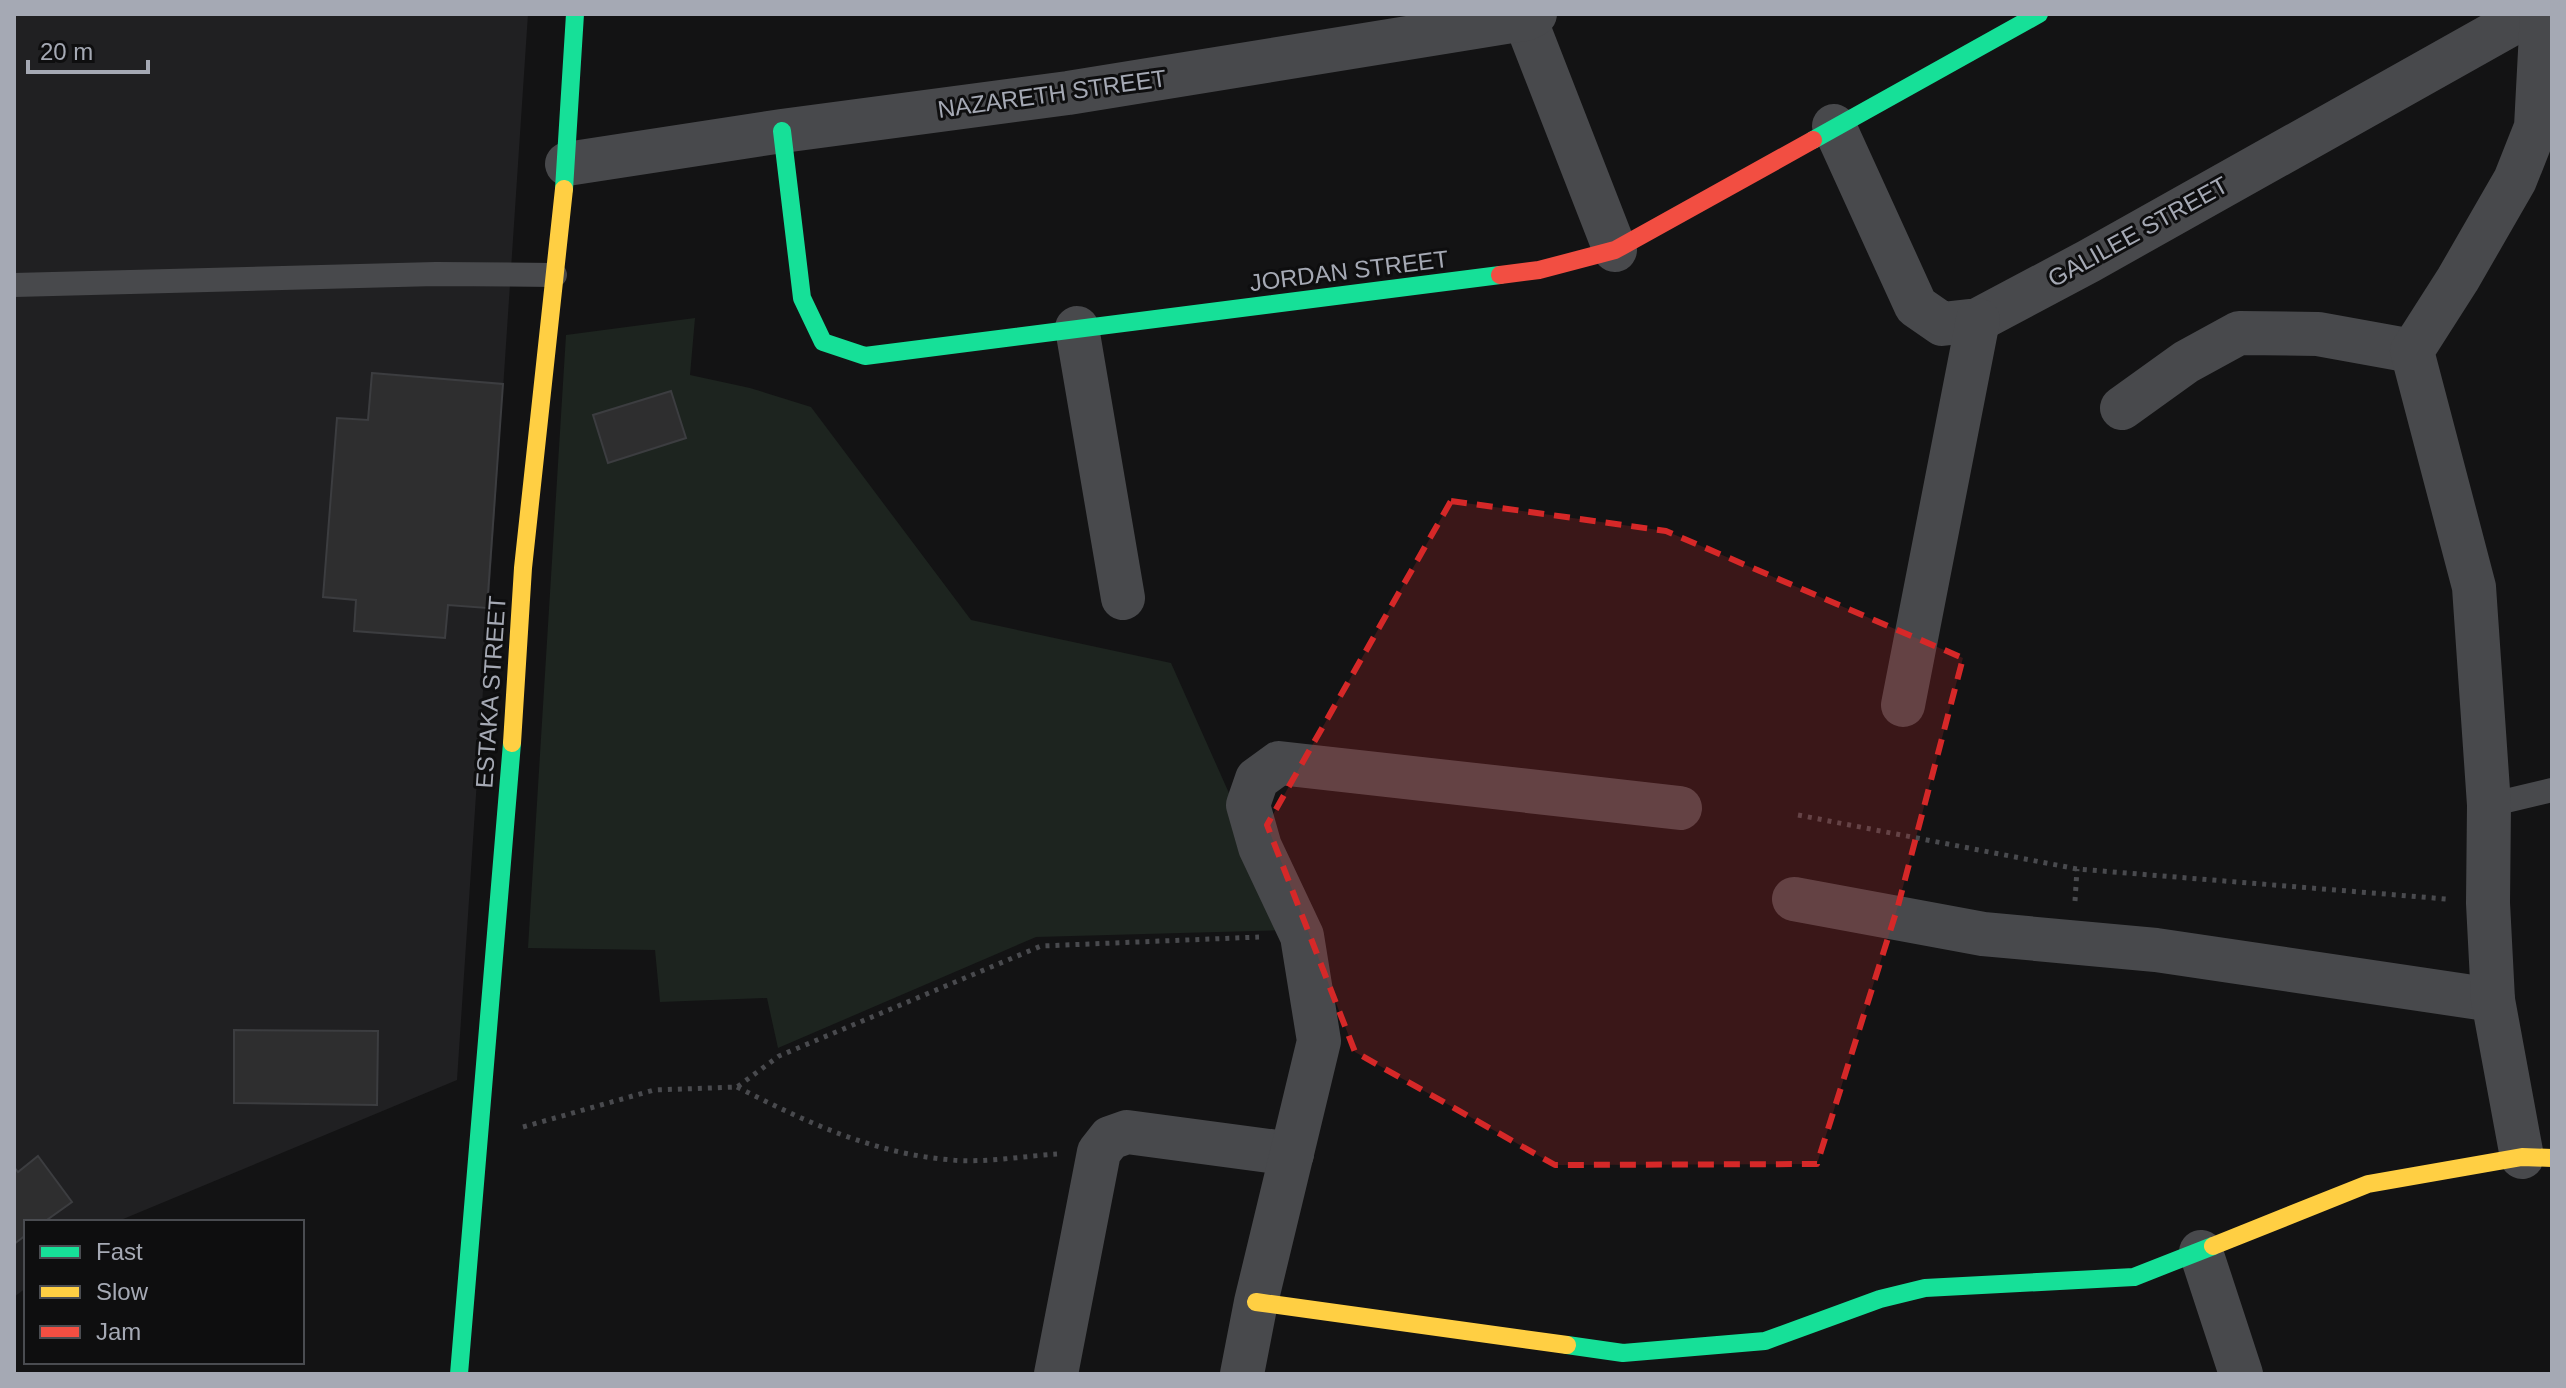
<svg xmlns="http://www.w3.org/2000/svg" width="2566" height="1388" viewBox="0 0 2566 1388" font-family="Arial,sans-serif">
	<style>
		.built { fill: #202022 }
		.green { fill: #1d241f }
		.building { fill: #2e2e2f; stroke: #3c3d40; stroke-width: 2 }
		.lines { fill: none; stroke-linecap: round; stroke-linejoin: round }
		.path { stroke: #494a4e; stroke-width: 5; stroke-dasharray: 4 6; stroke-linecap: butt }
		.lane { stroke: #48494c; stroke-width: 24 }
		.street { stroke: #48494c; stroke-width: 44 }
		.fast { stroke: #16e098; stroke-width: 18 }
		.slow { stroke: #ffcf43; stroke-width: 18 }
		.jam { stroke: #f24e42; stroke-width: 18 }
		.marked { fill: #d62828; fill-opacity: 0.2; stroke: #d62828; stroke-width: 6; stroke-dasharray: 16 10; stroke-linejoin: round }
		.labels { text-anchor: middle; stroke-width: 6; stroke-linejoin: round; paint-order: stroke }
		.street-label { font-size: 24px; fill: #a5a9b4; stroke: #0e0e0f }
	</style>
	<rect width="100%" height="100%" fill="#131314"/>
	<polygon class="built" points="14,14 528,14 457,1080 116,1222 26,1222 26,1288 14,1297"/>
	<polygon class="green" points="695,318 690,375 750,388 811,407 971,620 1171,663 1290,930 1036,937 778,1048 767,998 660,1002 655,950 528,948 566,335"/>
	<g class="building">
		<polygon points="372,373 503,384 487,608 448,605 445,638 354,631 356,600 323,597 337,418 368,420"/>
		<polygon points="671,391 686,438 608,463 593,415"/>
		<polygon points="234,1030 378,1031 377,1105 234,1103"/>
		<polygon points="38,1156 72,1202 44,1222 26,1222 26,1235 14,1244 14,1167 18,1172"/>
	</g>
	<g class="lines">
		<g class="path">
			<polyline points="1798,815 2077,869 2446,899"/>
			<polyline points="2075,901 2077,869"/>
			<path d="M737,1087C806,1122 874,1154 952,1160C984,1163 1025,1156 1057,1154"/>
			<polyline points="523,1127 654,1090 737,1087 779,1056 1041,946 1259,937"/>
		</g>
		<g class="lane">
			<polyline points="14,285 436,274 555,275"/>
			<polyline points="2489,805 2552,790"/>
		</g>
		<g class="street">
			<polyline points="1525,19 1615,250"/>
			<polyline points="1834,126 1916,306 1942,324 1978,320 2089,261 2529,14"/>
			<polyline points="567,164 782,131 1068,93 1525,19 1535,14"/>
			<polyline points="1077,328 1123,598"/>
			<polyline points="2122,408 2186,362 2239,333 2318,334 2412,351"/>
			<polyline points="1903,705 1978,320"/>
			<polyline points="1794,899 1983,934 2156,950 2493,1000"/>
			<polyline points="2522,1157 2493,1000 2488,903 2489,805 2474,587 2412,351 2458,279 2515,180 2536,127 2542,14"/>
			<polyline points="2201,1252 2241,1374"/>
			<polyline points="1056,1374 1099,1152 1110,1138 1127,1132 1292,1154"/>
			<polyline points="1242,1374 1256,1302 1319,1041 1302,936 1260,847 1248,805 1257,779 1279,763 1680,808"/>
		</g>
		<g class="fast">
			<polyline points="782,131 802,298 823,342 865,356 1500,275"/>
			<polyline points="1813,140 2039,14"/>
			<polyline points="564,189 575,14"/>
			<polyline points="1567,1345 1623,1353 1765,1341 1880,1299 1925,1288 2134,1277 2213,1246"/>
			<polyline points="459,1374 512,743"/>
		</g>
		<g class="slow">
			<polyline points="512,743 523,568 564,189"/>
			<polyline points="2213,1246 2368,1184 2522,1157 2552,1158"/>
			<polyline points="1256,1302 1567,1345"/>
		</g>
		<polyline class="jam" points="1500,275 1539,270 1615,250 1813,140"/>
	</g>
	<path class="marked" d="M1451,501L1666,531L1963,658L1898,906L1817,1164L1555,1165L1355,1052L1267,825Z"/>
	<g class="labels">
		<g class="street-label">
			<text transform="translate(1052 94) rotate(-8)" y="8">NAZARETH STREET</text>
			<text transform="translate(2138 232) rotate(-29)" y="8">GALILEE STREET</text>
			<text transform="translate(1349 271) rotate(-7)" y="8">JORDAN STREET</text>
			<text transform="translate(491 692) rotate(-86)" y="8">ESTAKA STREET</text>
		</g>
	</g>
	<rect width="2566" height="1388" fill="none" stroke="#a5a9b4" stroke-width="32"/>
	<rect x="24" y="1220" width="280" height="144" fill="#0e0e0f" stroke="#4a4c51" stroke-width="2"/>
	<rect x="40" y="1246" width="40" height="12" fill="#16e098" stroke="#4a4c51" stroke-width="2"/>
	<text x="96" y="1260" font-size="24" fill="#a5a9b4">Fast</text>
	<rect x="40" y="1286" width="40" height="12" fill="#ffcf43" stroke="#4a4c51" stroke-width="2"/>
	<text x="96" y="1300" font-size="24" fill="#a5a9b4">Slow</text>
	<rect x="40" y="1326" width="40" height="12" fill="#f24e42" stroke="#4a4c51" stroke-width="2"/>
	<text x="96" y="1340" font-size="24" fill="#a5a9b4">Jam</text>
	<path d="M28 60v12h120v-12" fill="none" stroke="#a5a9b4" stroke-width="4"/>
	<text x="40" y="60" font-size="24" fill="#a5a9b4" stroke="#0e0e0f" stroke-width="6" paint-order="stroke">20 m</text>
</svg>
